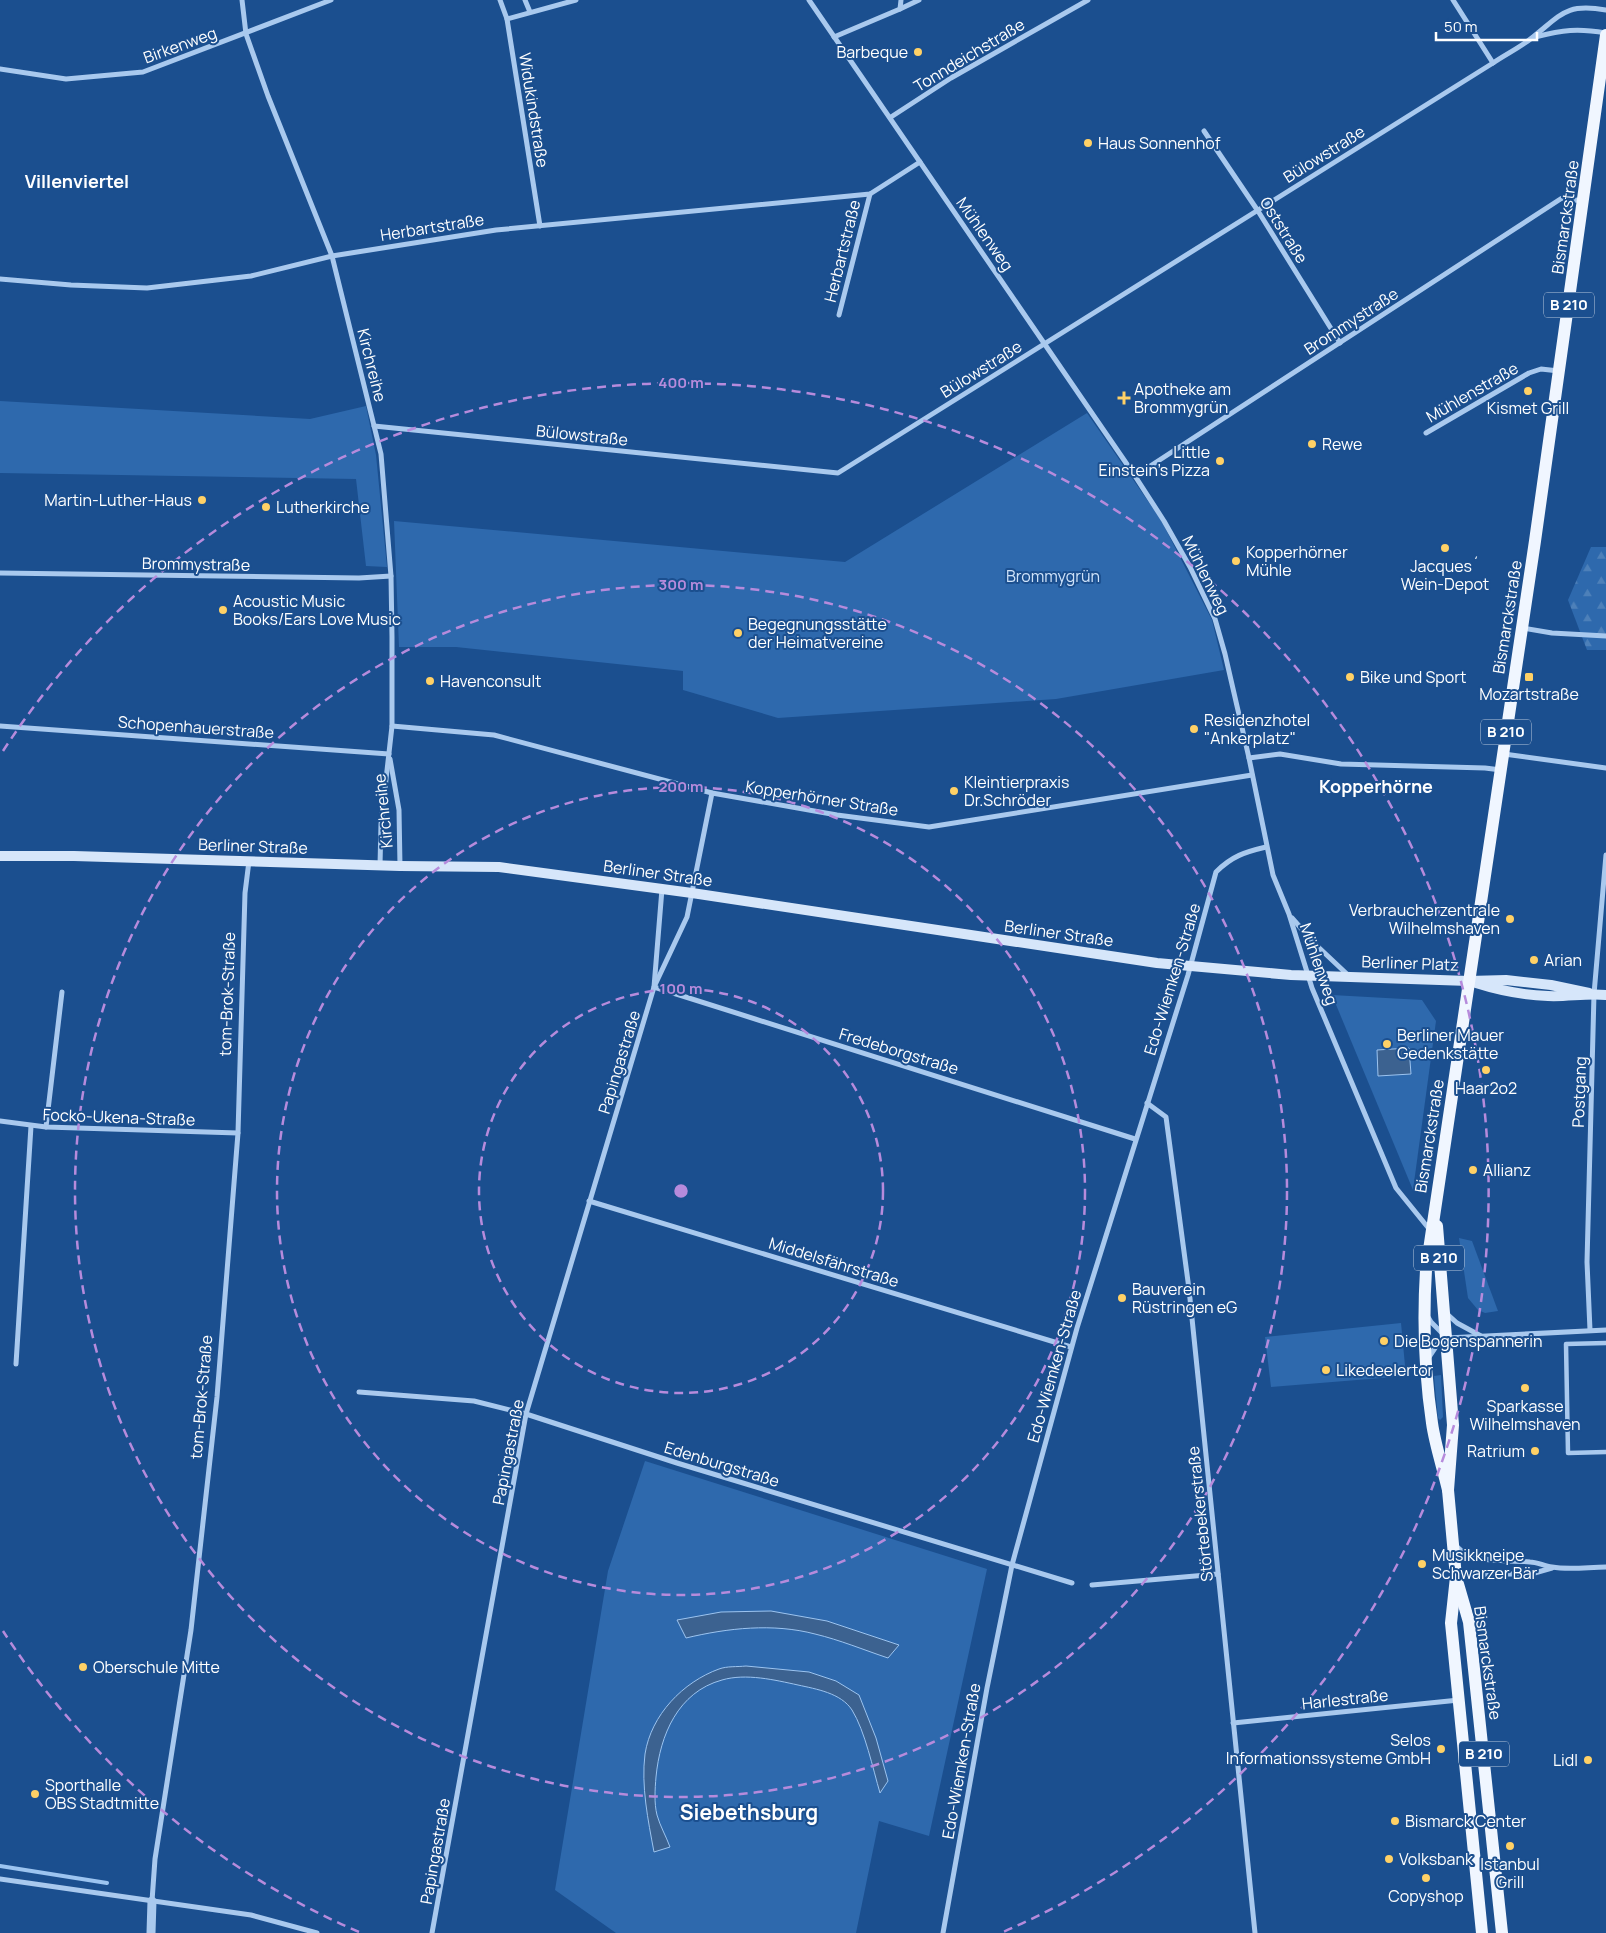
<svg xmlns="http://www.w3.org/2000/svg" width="1606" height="1933" viewBox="0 0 1606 1933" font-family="Manrope,sans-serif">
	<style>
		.green { fill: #2e69ad }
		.forest { fill: url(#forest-firs) }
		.water { fill: #3c6290; stroke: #9cc4f0 }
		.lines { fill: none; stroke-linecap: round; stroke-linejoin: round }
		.stream { stroke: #9cc4f0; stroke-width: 4 }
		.pedestrian { stroke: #a9c9ee; stroke-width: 4.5 }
		.minor { stroke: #a9c9ee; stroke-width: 5 }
		.tertiary { stroke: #a9c9ee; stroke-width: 9 }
		.secondary { stroke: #d6e6fa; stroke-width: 10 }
		.primary { stroke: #f0f6ff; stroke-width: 12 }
		.ring { fill: none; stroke: #b68bdc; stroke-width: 2.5; stroke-dasharray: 9 6 }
		.poi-dot { fill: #ffd166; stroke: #1b4f8f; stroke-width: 2 }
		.labels { text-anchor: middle; stroke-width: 4; stroke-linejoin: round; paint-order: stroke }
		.shield { fill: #1b4f8f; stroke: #bbcadd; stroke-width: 1 }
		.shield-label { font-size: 15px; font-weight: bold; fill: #fff }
		.street-label { font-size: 16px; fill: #fff; stroke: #1b4f8f }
		.poi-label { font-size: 16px; fill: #fff; stroke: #1b4f8f; text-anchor: start }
		.park-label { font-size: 16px; fill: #cfe3fa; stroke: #1b4f8f }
		.neighbourhood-label { font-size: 18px; font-weight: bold; fill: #fff; stroke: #1b4f8f }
		.district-label { font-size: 21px; font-weight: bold; fill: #fff; stroke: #1b4f8f }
		.centre { fill: #b68bdc; stroke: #1b4f8f; stroke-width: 2.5 }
		.ring-label { font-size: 15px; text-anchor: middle; font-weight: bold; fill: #b68bdc; stroke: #1b4f8f; stroke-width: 4; stroke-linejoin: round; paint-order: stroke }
	</style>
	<defs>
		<pattern id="forest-firs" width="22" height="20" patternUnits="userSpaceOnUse" patternTransform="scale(1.25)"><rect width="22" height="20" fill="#2e69ad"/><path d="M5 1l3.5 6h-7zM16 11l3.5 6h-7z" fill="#4d80b9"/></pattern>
	</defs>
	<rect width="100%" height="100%" fill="#1b4f8f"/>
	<g class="green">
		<polygon points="0,401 310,419 366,406 376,455 387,567 366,566 356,479 0,473"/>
		<polygon points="1087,413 1161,520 1212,620 1224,670 1056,699 778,718 683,690 683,671 456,647 399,647 394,521 845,562"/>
		<polygon points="1332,995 1422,1000 1436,1021 1413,1190"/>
		<polygon points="1459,1238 1472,1241 1498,1311 1485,1313 1478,1310 1468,1298"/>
		<polygon points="1401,1323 1406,1376 1271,1387 1265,1337"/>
		<polygon points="1441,1375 1443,1417 1440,1420 1438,1418 1434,1376"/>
		<polygon points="645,1461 987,1569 929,1836 879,1821 856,1933 616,1933 555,1890 608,1571"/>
	</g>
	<polygon class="forest" points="1591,547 1606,547 1606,650 1587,650 1568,600"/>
	<g class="water">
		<polygon points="1409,1048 1411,1074 1378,1076 1377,1050"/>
		<path d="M771,1611L827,1621L899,1645L888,1658C864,1650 840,1640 815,1634C773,1623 728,1628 686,1638L677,1620L721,1612Z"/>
		<path d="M746,1666L809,1672L836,1681L859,1695L876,1738L888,1781L880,1793C873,1769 865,1731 852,1710C841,1693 816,1689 798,1685C775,1680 746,1673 722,1680C678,1692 660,1735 656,1777C655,1789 654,1803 657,1815C660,1826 666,1836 670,1847L654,1852C648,1820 641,1786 645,1754C651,1715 683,1682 719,1669C727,1666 737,1667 746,1666Z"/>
	</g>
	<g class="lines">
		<polyline class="stream" points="0,1866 107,1883"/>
		<polyline class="pedestrian" points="1606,1343 1566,1344 1568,1453 1606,1452"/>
		<g class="minor">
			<polyline points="242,0 246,34 268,96 332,256 381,454 391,576 392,637 392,726 381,824 380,865"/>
			<polyline points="500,0 507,19 540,226"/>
			<polyline points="525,0 530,12"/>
			<polyline points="809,0 1135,476 1164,521 1190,567 1215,619 1225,654 1249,758 1273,875 1289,914 1312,988 1396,1188 1430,1230"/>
			<polyline points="1453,0 1493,63"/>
			<polyline points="900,9 919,0"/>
			<polyline points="507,19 576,0"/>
			<polyline points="834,37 900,9 901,0"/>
			<path d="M1535,37C1563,30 1577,28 1606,33"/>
			<polyline points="0,69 66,79 143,72 331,0"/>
			<polyline points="891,117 951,78 1088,0"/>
			<polyline points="1204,131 1258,211 1340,343"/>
			<polyline points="0,279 71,285 147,288 251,276 332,256 496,230 870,194 920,162"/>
			<polyline points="839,315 870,194"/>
			<path d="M374,426L838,473L1493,63C1506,54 1521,47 1533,37C1562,14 1566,3 1606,10"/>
			<polyline points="1426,433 1529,373 1541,369 1559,371"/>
			<polyline points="1135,476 1562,198 1582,201"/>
			<polyline points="0,573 359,578 391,576"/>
			<polyline points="1522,628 1552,633 1606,636"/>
			<polyline points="0,726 389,754"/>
			<polyline points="392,726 494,735 712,793 837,815 929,827 1252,775"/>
			<polyline points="1504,754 1606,768"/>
			<polyline points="1249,758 1280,754 1341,764 1485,768 1501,770"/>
			<polyline points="390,759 399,810 400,866"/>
			<polyline points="662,889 654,987 1135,1139"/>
			<polyline points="1292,918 1315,944 1349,976"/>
			<polyline points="1147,1103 1166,1117 1189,1289 1255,1933"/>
			<polyline points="0,1121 46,1127 238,1133"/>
			<polyline points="46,1127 62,992"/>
			<polyline points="589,1201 1071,1347"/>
			<polyline points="1446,1313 1457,1323 1481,1336"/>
			<polyline points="1428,1317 1431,1322 1444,1335"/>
			<polyline points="1590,1330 1587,1262 1594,994 1606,855"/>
			<polyline points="1429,1357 1439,1342 1447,1338 1606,1330"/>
			<polyline points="16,1364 31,1126"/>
			<polyline points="359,1392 474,1401 526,1414 677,1463 1072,1583"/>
			<path d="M1456,1546C1474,1565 1506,1559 1530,1562C1537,1562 1544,1566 1552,1567C1569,1570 1589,1567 1606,1567"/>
			<polyline points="1456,1577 1487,1574 1531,1574 1552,1568"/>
			<polyline points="1092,1585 1218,1574"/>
			<polyline points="1233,1723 1459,1700"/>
			<polyline points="0,1879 251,1915 317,1933"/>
			<polyline points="152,1901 155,1859 191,1630 217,1397 238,1133 245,893 249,861"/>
			<polyline points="432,1933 526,1414 654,987 687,917 712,793"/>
			<path d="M943,1933L987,1688L1012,1565L1077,1328L1188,975L1216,872C1232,856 1245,852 1266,847"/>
		</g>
		<polyline class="tertiary" points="151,1933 152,1901"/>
		<g class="secondary">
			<polyline points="0,856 74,856 400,866 499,867 692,893 1157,963 1291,975 1469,981 1506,980 1551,985 1589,993"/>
			<path d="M1476,983C1501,991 1522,995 1548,996C1567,997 1587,993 1606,995"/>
		</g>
		<g class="primary">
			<polyline points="1437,1226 1453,1425 1448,1490 1456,1577 1451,1623 1482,1933"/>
			<path d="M1448,1490C1443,1468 1435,1445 1432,1423C1425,1375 1423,1318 1426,1270L1535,541L1606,35"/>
			<polyline points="1458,1584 1469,1622 1502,1933"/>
		</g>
	</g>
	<g class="ring">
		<circle cx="681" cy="1191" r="202"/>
		<circle cx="681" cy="1191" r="404"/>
		<circle cx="681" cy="1191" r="606"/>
		<path d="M359 1932A808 808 0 0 1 3 1631M3 751A808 808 0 1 1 1003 1932"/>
	</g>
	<g class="poi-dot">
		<circle cx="918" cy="52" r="5"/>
		<circle cx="1088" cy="143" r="5"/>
		<circle cx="1528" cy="391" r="5"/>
		<path d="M1121.5 390.5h5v5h5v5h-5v5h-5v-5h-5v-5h5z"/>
		<circle cx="1312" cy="444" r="5"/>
		<circle cx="1220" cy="461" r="5"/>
		<circle cx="202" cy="500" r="5"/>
		<circle cx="266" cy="507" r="5"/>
		<circle cx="1445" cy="548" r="5"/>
		<circle cx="1236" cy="561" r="5"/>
		<circle cx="223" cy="610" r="5"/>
		<circle cx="738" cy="633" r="5"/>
		<circle cx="1350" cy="677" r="5"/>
		<rect x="1524" y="672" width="10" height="10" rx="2.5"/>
		<circle cx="430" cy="681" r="5"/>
		<circle cx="1194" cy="729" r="5"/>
		<circle cx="954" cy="791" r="5"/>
		<circle cx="1510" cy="919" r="5"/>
		<circle cx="1534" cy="960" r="5"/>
		<circle cx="1387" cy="1044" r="5"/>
		<circle cx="1486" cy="1070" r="5"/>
		<circle cx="1473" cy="1170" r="5"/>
		<circle cx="1122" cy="1298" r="5"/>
		<circle cx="1384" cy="1341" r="5"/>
		<circle cx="1326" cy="1370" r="5"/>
		<circle cx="1525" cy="1388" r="5"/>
		<circle cx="1535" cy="1451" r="5"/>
		<circle cx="1422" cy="1564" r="5"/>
		<circle cx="83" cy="1667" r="5"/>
		<circle cx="1441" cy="1749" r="5"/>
		<circle cx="1588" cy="1760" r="5"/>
		<circle cx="35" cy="1794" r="5"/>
		<circle cx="1395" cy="1821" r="5"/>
		<circle cx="1510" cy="1846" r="5"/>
		<circle cx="1389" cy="1859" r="5"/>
		<circle cx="1426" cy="1878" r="5"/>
	</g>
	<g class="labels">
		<g class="shield">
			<rect x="1544" y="292.5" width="50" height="25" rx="4"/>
			<rect x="1481" y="719.5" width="50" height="25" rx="4"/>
			<rect x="1414" y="1245.5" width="50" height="25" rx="4"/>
			<rect x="1459" y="1741.5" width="50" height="25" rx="4"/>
		</g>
		<g class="shield-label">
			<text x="1569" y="310">B 210</text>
			<text x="1506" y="737">B 210</text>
			<text x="1439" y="1263">B 210</text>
			<text x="1484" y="1759">B 210</text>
		</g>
		<g class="street-label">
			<text transform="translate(180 45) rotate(-20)" y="6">Birkenweg</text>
			<text transform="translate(969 55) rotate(-31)" y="6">Tonndeichstraße</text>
			<text transform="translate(534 110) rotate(81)" y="6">Widukindstraße</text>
			<text transform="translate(1324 154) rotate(-32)" y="6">Bülowstraße</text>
			<text transform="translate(1565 217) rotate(-82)" y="6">Bismarckstraße</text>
			<text transform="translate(432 227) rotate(-9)" y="6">Herbartstraße</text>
			<text transform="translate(1284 230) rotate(58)" y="6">Oststraße</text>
			<text transform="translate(985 234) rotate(55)" y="6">Mühlenweg</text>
			<text transform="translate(842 251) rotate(-76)" y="6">Herbartstraße</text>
			<text transform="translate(1351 321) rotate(-33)" y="6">Brommystraße</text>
			<text transform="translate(372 365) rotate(76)" y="6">Kirchreihe</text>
			<text transform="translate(981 369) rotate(-32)" y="6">Bülowstraße</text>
			<text transform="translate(1472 392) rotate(-30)" y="6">Mühlenstraße</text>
			<text transform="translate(582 435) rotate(6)" y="6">Bülowstraße</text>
			<text transform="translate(196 564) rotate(1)" y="6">Brommystraße</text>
			<text transform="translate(1206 575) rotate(64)" y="6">Mühlenweg</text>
			<text transform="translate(1507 617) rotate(-81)" y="6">Bismarckstraße</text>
			<text transform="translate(196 727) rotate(4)" y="6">Schopenhauerstraße</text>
			<text transform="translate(822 798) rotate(9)" y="6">Kopperhörner Straße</text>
			<text transform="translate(383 811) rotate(-96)" y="6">Kirchreihe</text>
			<text transform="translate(253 846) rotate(2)" y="6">Berliner Straße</text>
			<text transform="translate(658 873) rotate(8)" y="6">Berliner Straße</text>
			<text transform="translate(1059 933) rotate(8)" y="6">Berliner Straße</text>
			<text transform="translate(1410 963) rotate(2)" y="6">Berliner Platz</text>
			<text transform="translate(1319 964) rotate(71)" y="6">Mühlenweg</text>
			<text transform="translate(1172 979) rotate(-73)" y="6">Edo-Wiemken-Straße</text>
			<text transform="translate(227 994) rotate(-88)" y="6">tom-Brok-Straße</text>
			<text transform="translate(899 1051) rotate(17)" y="6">Fredeborgstraße</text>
			<text transform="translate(619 1062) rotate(-73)" y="6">Papingastraße</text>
			<text transform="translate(1579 1092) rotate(-88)" y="6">Postgang</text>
			<text transform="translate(119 1117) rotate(2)" y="6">Focko-Ukena-Straße</text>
			<text transform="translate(1429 1136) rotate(-81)" y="6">Bismarckstraße</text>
			<text transform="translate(834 1262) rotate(17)" y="6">Middelsfährstraße</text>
			<text transform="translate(1054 1366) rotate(-74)" y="6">Edo-Wiemken-Straße</text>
			<text transform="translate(201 1397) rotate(-85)" y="6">tom-Brok-Straße</text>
			<text transform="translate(508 1452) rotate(-79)" y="6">Papingastraße</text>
			<text transform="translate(722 1464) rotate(17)" y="6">Edenburgstraße</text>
			<text transform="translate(1200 1514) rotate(-96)" y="6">Störtebekerstraße</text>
			<text transform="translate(1488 1663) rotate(82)" y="6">Bismarckstraße</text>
			<text transform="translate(1345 1699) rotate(-6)" y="6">Harlestraße</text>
			<text transform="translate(961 1761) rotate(-80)" y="6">Edo-Wiemken-Straße</text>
			<text transform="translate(435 1851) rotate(-80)" y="6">Papingastraße</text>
		</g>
		<g class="poi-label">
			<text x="908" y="58" text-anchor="end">Barbeque</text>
			<text x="1098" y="149">Haus Sonnenhof</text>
			<text x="1134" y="395">Apotheke am<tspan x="1134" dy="18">Brommygrün</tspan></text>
			<text x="1528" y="414" text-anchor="middle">Kismet Grill</text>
			<text x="1322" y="450">Rewe</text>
			<text x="1210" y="458" text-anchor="end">Little<tspan x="1210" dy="18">Einstein's Pizza</tspan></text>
			<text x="192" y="506" text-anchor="end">Martin-Luther-Haus</text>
			<text x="276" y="513">Lutherkirche</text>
			<text x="1246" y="558">Kopperhörner<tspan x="1246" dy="18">Mühle</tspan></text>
			<text x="1445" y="572" text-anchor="middle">Jacques´<tspan x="1445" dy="18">Wein-Depot</tspan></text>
			<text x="233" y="607">Acoustic Music<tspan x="233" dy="18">Books/Ears Love Music</tspan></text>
			<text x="748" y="630">Begegnungsstätte<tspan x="748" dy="18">der Heimatvereine</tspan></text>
			<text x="1360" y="683">Bike und Sport</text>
			<text x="440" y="687">Havenconsult</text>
			<text x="1529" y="700" text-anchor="middle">Mozartstraße</text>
			<text x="1204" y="726">Residenzhotel<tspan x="1204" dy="18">"Ankerplatz"</tspan></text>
			<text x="964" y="788">Kleintierpraxis<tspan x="964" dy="18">Dr.Schröder</tspan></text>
			<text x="1500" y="916" text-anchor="end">Verbraucherzentrale<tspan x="1500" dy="18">Wilhelmshaven</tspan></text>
			<text x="1544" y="966">Arian</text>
			<text x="1397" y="1041">Berliner Mauer<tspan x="1397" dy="18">Gedenkstätte</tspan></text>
			<text x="1486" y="1094" text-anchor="middle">Haar2o2</text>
			<text x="1483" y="1176">Allianz</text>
			<text x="1132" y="1295">Bauverein<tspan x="1132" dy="18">Rüstringen eG</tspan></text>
			<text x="1394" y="1347">Die Bogenspannerin</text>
			<text x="1336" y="1376">Likedeelertor</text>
			<text x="1525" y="1412" text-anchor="middle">Sparkasse<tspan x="1525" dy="18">Wilhelmshaven</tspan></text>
			<text x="1525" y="1457" text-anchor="end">Ratrium</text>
			<text x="1432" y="1561">Musikkneipe<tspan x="1432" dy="18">Schwarzer Bär</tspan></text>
			<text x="93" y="1673">Oberschule Mitte</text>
			<text x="1431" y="1746" text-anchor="end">Selos<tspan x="1431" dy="18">Informationssysteme GmbH</tspan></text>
			<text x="1578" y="1766" text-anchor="end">Lidl</text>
			<text x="45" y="1791">Sporthalle<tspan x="45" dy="18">OBS Stadtmitte</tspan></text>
			<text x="1405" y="1827">Bismarck Center</text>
			<text x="1399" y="1865">Volksbank</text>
			<text x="1510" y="1870" text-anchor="middle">Istanbul<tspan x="1510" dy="18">Grill</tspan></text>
			<text x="1426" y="1902" text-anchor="middle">Copyshop</text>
		</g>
		<g class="park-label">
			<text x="1053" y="582">Brommygrün</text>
		</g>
		<g class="neighbourhood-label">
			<text x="77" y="188">Villenviertel</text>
			<text x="1376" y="793">Kopperhörne</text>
		</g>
		<g class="district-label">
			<text x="749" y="1820">Siebethsburg</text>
		</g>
	</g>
	<circle cx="681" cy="1191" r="8" class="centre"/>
	<g class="ring-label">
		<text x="681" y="388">400 m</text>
		<text x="681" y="590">300 m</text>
		<text x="681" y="792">200 m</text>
		<text x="681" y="994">100 m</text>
	</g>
	<path d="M1436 32v8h101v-8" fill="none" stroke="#ffffff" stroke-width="2.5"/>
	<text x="1444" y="32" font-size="15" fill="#ffffff" stroke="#1b4f8f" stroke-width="4" paint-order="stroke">50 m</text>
</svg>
